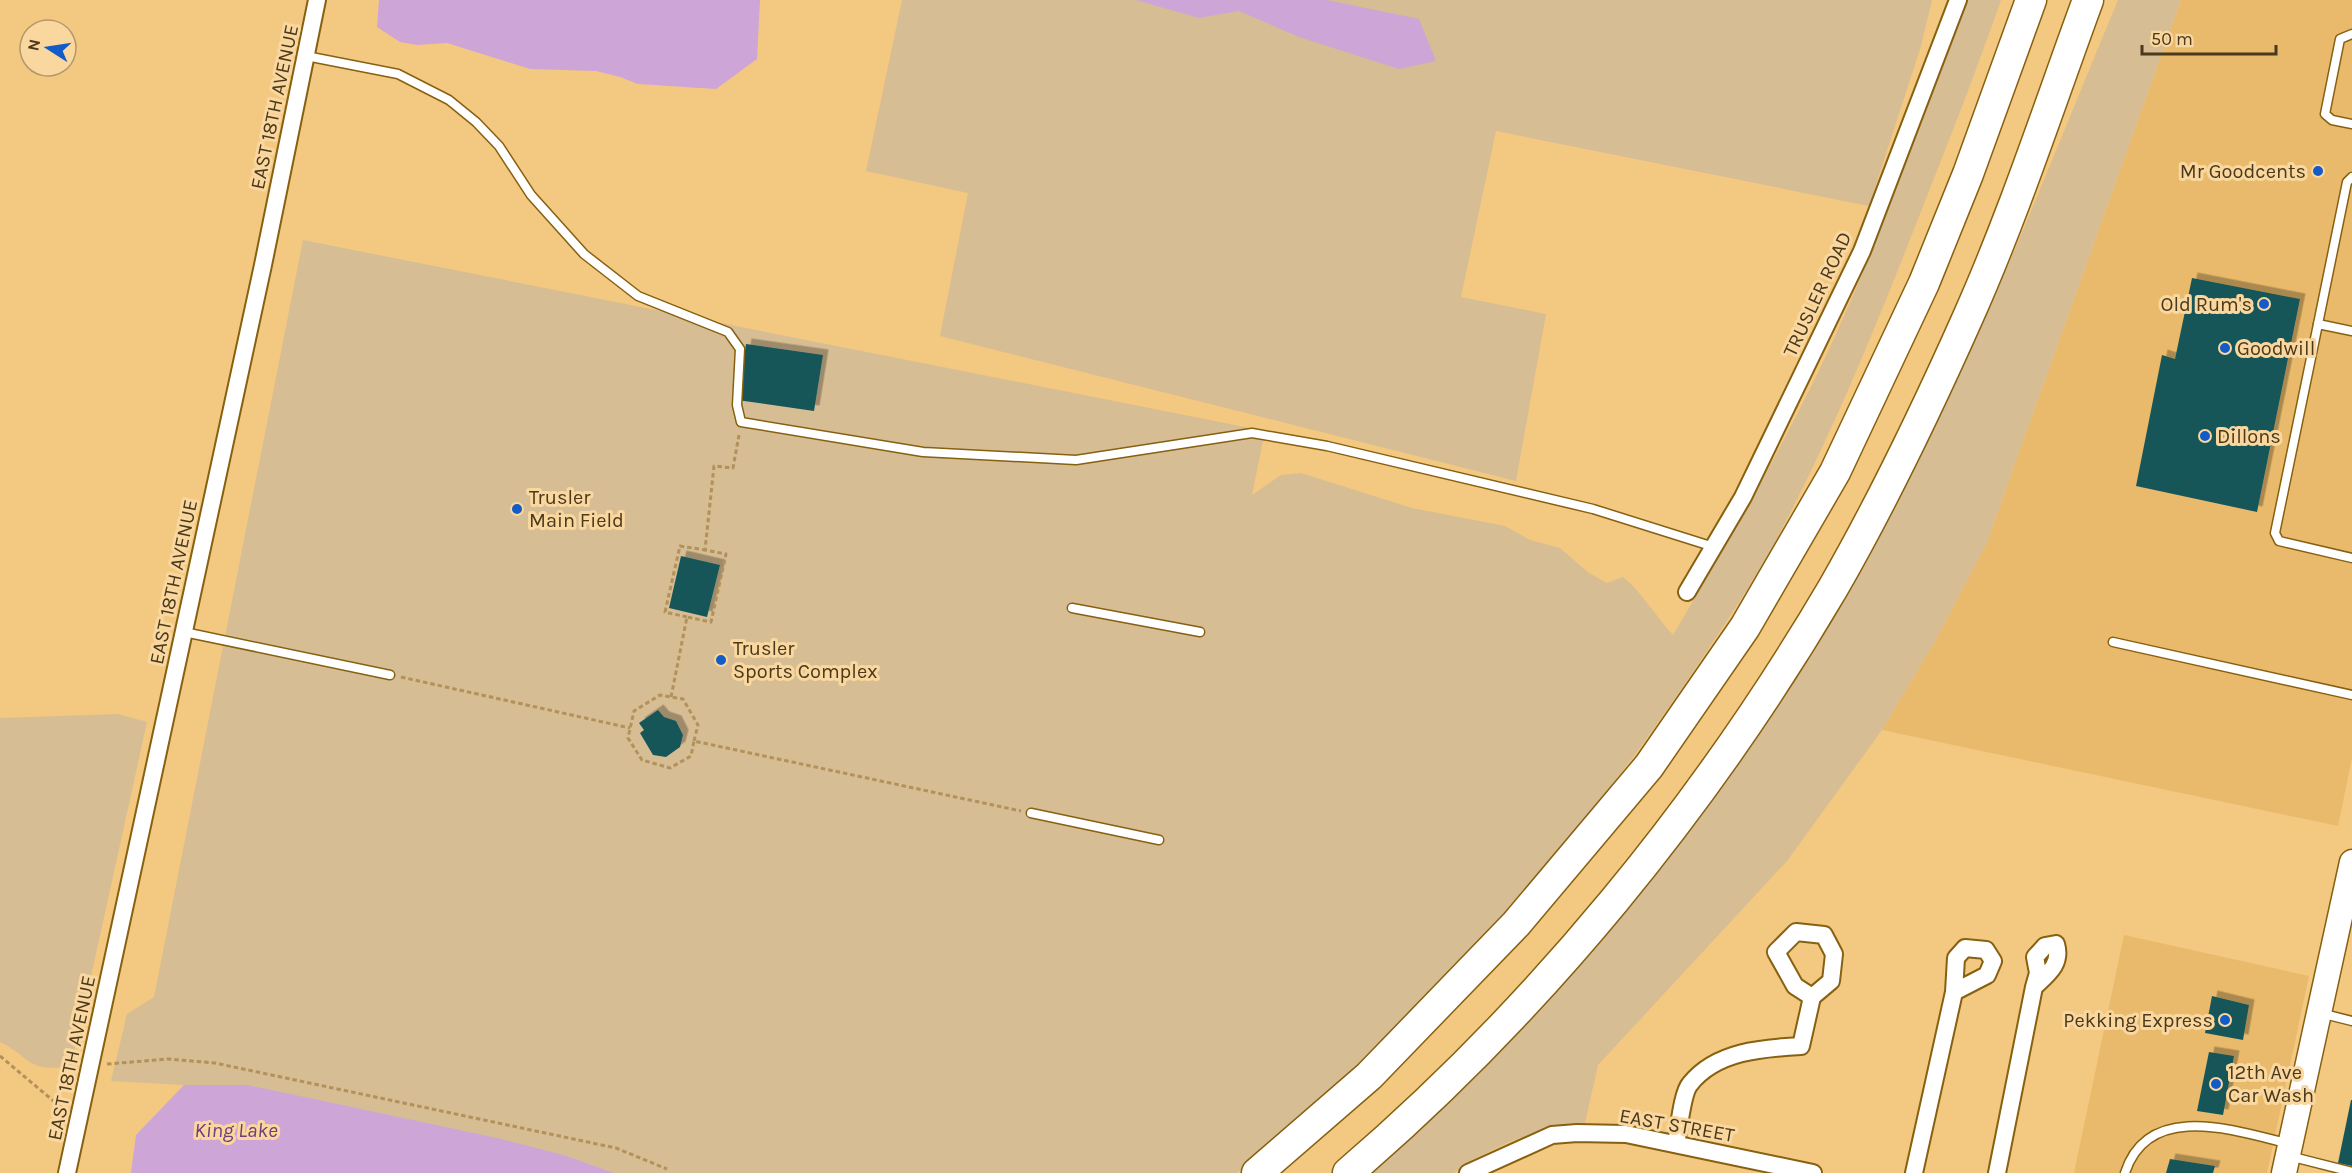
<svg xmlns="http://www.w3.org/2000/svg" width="2352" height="1173" viewBox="0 0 2352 1173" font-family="Karla,sans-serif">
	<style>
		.built { fill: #e9ba6b }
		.green { fill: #d7bd93 }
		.water { fill: #cda5d7 }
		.building { fill: #195659; filter: url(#shadow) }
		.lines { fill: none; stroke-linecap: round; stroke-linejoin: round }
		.service-casing { stroke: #876010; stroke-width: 11 }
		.minor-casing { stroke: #876010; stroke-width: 20 }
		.secondary-casing { stroke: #876010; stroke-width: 27 }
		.motorway-casing { stroke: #876010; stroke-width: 33 }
		.path { stroke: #b2915a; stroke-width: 3; stroke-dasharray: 4.5 3; stroke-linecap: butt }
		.service { stroke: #fff; stroke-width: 8 }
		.minor { stroke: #fff; stroke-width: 16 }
		.secondary { stroke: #fff; stroke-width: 24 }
		.motorway { stroke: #fff; stroke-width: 30 }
		.poi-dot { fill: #135bc6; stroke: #f9d79f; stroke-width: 2 }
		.labels { text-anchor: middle; stroke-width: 6; stroke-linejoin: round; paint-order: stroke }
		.street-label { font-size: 20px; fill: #4a391b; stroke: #f9d79f }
		.poi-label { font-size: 20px; fill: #4a391b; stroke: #f9d79f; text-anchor: start }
		.water-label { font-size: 21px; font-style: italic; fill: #6f3d7b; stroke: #f9d79f }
	</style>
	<defs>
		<filter id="shadow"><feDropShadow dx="5.5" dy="-5.5" stdDeviation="0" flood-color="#0004"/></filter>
	</defs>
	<rect width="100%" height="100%" fill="#f3c881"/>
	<g class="built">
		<polygon points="2181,0 2352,0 2352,758 2338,826 1882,730 1934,643 1986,545"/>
		<polygon points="2124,935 2309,976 2267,1173 2074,1173"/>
	</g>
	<g class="green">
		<polygon points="902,0 1932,0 1921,46 1869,206 1496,131 1461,297 1546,314 1516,481 940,336 968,193 866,171"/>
		<path d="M1967,0H2001C1976,72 1948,143 1920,214C1877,324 1832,435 1776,540C1747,593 1713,642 1680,691C1557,870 1407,1039 1237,1173H614L567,1156L248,1085H184L111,1081L127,1014L154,997L303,240L1265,431L1252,495L1281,475L1301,473L1412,508L1505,526L1530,540L1560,548L1589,573L1607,583L1623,577C1641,591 1657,618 1673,635C1738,524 1804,412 1854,293C1895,197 1930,98 1967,0Z"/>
		<path d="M2118,0H2181L1986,545L1934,643L1882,730L1787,861L1598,1065L1585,1123L1545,1129L1509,1142L1474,1159L1454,1173H1372C1578,987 1758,769 1887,523C1976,354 2045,176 2118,0Z"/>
		<path d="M118,714L147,722L71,1067C24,1071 35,1060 0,1042V718Z"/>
	</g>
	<g class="water">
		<polygon points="379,0 760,0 757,59 716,89 638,84 620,77 596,71 530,69 447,43 417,45 400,42 377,27"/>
		<polygon points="1136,0 1327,0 1419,19 1436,61 1399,69 1299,37 1239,11 1199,18"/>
		<polygon points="184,1085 248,1085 497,1138 567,1156 614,1173 131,1173 136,1135"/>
	</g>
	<g class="building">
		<polygon points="2192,278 2300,299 2257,512 2136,486 2162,355 2175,359"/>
		<polygon points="746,344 823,355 814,411 737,400"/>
		<polygon points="681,556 720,565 707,617 669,608"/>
		<polygon points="658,710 664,717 676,721 683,735 680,747 666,757 653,755 640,733 644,730 639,723"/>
		<polygon points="2212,996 2249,1005 2243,1040 2205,1033"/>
		<polygon points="2209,1052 2234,1056 2223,1115 2197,1111"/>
		<polygon points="2351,1100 2352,1100 2352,1166 2338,1163"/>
		<polygon points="2170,1159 2215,1166 2213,1173 2166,1173"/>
	</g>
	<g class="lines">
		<g class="service-casing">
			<g id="service">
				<polyline points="2352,34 2340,39 2325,114 2332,120 2352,124"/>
				<polyline points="306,56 398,74 449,100 476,122 499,146 531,195 584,254 638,296 728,332 740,349 737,405 741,422 923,452 1076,460 1252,433 1327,446 1593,509 1714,547"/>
				<polyline points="2318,324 2347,182 2352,177"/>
				<polyline points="2352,331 2318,324 2275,533 2279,541 2352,558"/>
				<polyline points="1072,608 1200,632"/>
				<polyline points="184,632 390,675"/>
				<polyline points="2113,642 2352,695"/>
				<polyline points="1031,813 1159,840"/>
				<polyline points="2320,1013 2352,1021"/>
				<polyline points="2289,1156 2352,1172"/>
				<path d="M2125,1173C2148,1100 2237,1131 2290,1144"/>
			</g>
		</g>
		<g class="minor-casing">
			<g id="minor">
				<polyline points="1687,592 1743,497 1862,251 1958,0"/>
				<path d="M1676,1143C1679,1130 1682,1093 1690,1084C1716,1051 1763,1048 1801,1046L1812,997L1831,981L1834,954L1824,935L1796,932L1776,952L1795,986L1812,997"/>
				<polyline points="67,1173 263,265 317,0"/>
				<polyline points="1468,1173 1552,1135 1577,1133 1626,1134 1813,1173"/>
				<polyline points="1914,1173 1954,992 1956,958 1965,948 1986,950 1993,961 1987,975 1954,992"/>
				<path d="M1997,1173L2034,987L2038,973L2035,957L2045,946L2056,944C2062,964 2048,974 2034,987"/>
			</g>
		</g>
		<g class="secondary-casing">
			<polyline id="secondary" points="2284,1173 2352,862"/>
		</g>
		<g class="motorway-casing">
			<g id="motorway">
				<polyline points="1257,1173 1369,1076 1516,924 1649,766 1745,627 1835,472 1924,283 1968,174 2031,0"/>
				<path d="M1348,1173C1540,1008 1705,806 1833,588C1883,501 1927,409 1968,317C2014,214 2049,106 2088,0"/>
			</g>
		</g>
		<g class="path">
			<polyline points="687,617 665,612 680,546 705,550"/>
			<polyline points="401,677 630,728"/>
			<polyline points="671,697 687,617 711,622 726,554 705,550 714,466 733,468 739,435"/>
			<polyline points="694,741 698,725 683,699 660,695 634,711 628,738 642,760 670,768 691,756 694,741 1021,811"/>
			<polyline points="0,1056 63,1109"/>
			<polyline points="107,1064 168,1059 215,1063 616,1148 667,1169"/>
		</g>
		<use href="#service" class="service"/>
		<use href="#minor" class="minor"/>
		<use href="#secondary" class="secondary"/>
		<use href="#motorway" class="motorway"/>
	</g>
	<g class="poi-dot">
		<circle cx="2318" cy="171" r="6"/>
		<circle cx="2264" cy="304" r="6"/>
		<circle cx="2225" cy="348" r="6"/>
		<circle cx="2205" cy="436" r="6"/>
		<circle cx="517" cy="509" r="6"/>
		<circle cx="721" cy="660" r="6"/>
		<circle cx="2225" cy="1020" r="6"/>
		<circle cx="2216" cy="1084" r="6"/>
	</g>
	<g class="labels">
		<g class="street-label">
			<text transform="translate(274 107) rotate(-78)" y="7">EAST 18TH AVENUE</text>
			<text transform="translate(1817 294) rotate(-65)" y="7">TRUSLER ROAD</text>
			<text transform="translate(173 582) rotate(-78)" y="7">EAST 18TH AVENUE</text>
			<text transform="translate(71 1058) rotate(-78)" y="7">EAST 18TH AVENUE</text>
			<text transform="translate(1677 1125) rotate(10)" y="7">EAST STREET</text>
		</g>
		<g class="poi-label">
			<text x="2306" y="178" text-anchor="end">Mr Goodcents</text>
			<text x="2252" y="311" text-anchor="end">Old Rum's</text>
			<text x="2237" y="355">Goodwill</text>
			<text x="2217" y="443">Dillons</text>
			<text x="529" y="504">Trusler<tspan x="529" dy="23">Main Field</tspan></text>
			<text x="733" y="655">Trusler<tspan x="733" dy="23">Sports Complex</tspan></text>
			<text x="2213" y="1027" text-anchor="end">Pekking Express</text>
			<text x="2228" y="1079">12th Ave<tspan x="2228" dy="23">Car Wash</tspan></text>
		</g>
		<g class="water-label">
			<text x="236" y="1137">King Lake</text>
		</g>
	</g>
	<g transform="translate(48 48) rotate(282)"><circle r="28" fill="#f9d79f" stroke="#b3986a" stroke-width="1.5"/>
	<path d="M0-4.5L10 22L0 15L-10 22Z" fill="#135bc6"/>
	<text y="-9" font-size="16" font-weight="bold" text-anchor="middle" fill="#4a391b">N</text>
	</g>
	<path d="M2142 45v9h134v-9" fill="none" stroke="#4a391b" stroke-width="3"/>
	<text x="2151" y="45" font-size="18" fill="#4a391b" stroke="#f9d79f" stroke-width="4.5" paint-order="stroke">50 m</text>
</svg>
